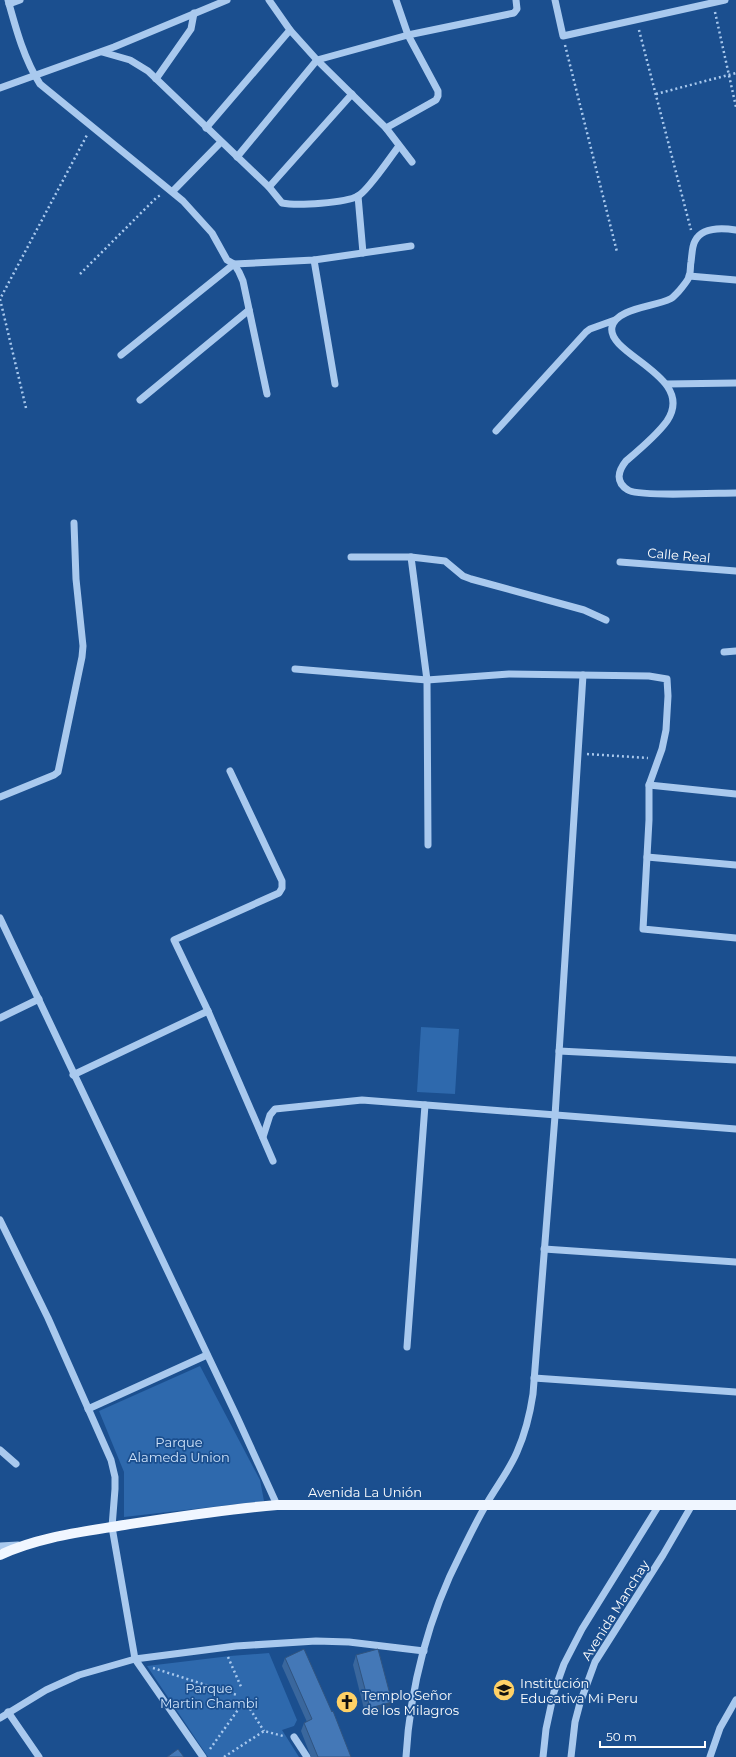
<svg xmlns="http://www.w3.org/2000/svg" width="736" height="1757" viewBox="0 0 736 1757" font-family="Montserrat,sans-serif">
	<style>
		.green { fill: #2e69ad }
		.lines { fill: none; stroke-linecap: round; stroke-linejoin: round }
		.path { stroke: #a9c9ee; stroke-width: 2.5; stroke-dasharray: 2 3; stroke-linecap: butt }
		.minor { stroke: #a9c9ee; stroke-width: 7 }
		.major { stroke: #f0f6ff; stroke-width: 10 }
		.wall { fill: #3a679d }
		.shaded-wall { fill: #305480 }
		.building { fill: #4478b7; stroke: #305480 }
		.labels { text-anchor: middle; stroke-width: 3.5; stroke-linejoin: round; paint-order: stroke }
		.street-label { font-size: 13px; fill: #fff; stroke: #1b4f8f }
		.park-label { font-size: 13px; fill: #cfe3fa; stroke: #1b4f8f }
		.poi-label { font-size: 13px; fill: #fff; stroke: #1b4f8f; text-anchor: start }
	</style>
	<rect width="100%" height="100%" fill="#1b4f8f"/>
	<g class="green">
		<polygon points="421,1027 459,1029 455,1094 417,1092"/>
		<polygon points="200,1366 260,1480 264,1501 124,1517 124,1472 99,1411"/>
		<polygon points="269,1653 297,1720 294,1726 282,1730 299,1757 208,1757 147,1666 230,1656"/>
	</g>
	<g class="lines">
		<g class="path">
			<polyline points="715,12 736,107"/>
			<polyline points="639,30 691,230"/>
			<polyline points="565,45 617,252"/>
			<polyline points="656,94 736,73"/>
			<polyline points="80,274 157,197 161,195"/>
			<polyline points="26,408 0,299 87,135"/>
			<polyline points="587,754 648,758"/>
			<polyline points="228,1657 242,1689"/>
			<polyline points="153,1668 237,1695"/>
			<polyline points="250,1709 264,1731"/>
			<polyline points="210,1749 240,1707"/>
			<polyline points="224,1757 264,1731 283,1736"/>
		</g>
		<g class="minor">
			<path d="M8,0C16,29 24,59 40,84L183,201L212,233L227,260L234,264L239,272L243,281L267,394"/>
			<polyline points="555,0 563,36 725,0"/>
			<polyline points="9,4 20,0"/>
			<polyline points="290,30 317,60 386,128 412,162"/>
			<path d="M102,52L130,60L148,71L269,187L282,203C297,206 346,203 358,196C368,191 391,156 399,146"/>
			<polyline points="156,79 191,29 194,13"/>
			<polyline points="0,88 114,47 227,0"/>
			<polyline points="206,128 290,30 269,0"/>
			<polyline points="386,128 436,100 438,96 438,91 408,35 396,0"/>
			<polyline points="237,157 317,60 408,35 514,13 517,9 516,0"/>
			<polyline points="269,187 352,94"/>
			<polyline points="173,191 221,142"/>
			<polyline points="358,196 363,253"/>
			<path d="M736,230C723,228 702,227 695,241C692,246 692,255 691,262C690,266 691,272 689,277C687,282 682,287 679,291C676,294 673,298 670,299C655,307 616,308 612,327C606,355 697,376 667,421C657,435 639,450 626,461C618,471 615,482 628,490C638,497 718,493 736,493"/>
			<polyline points="314,260 335,384"/>
			<polyline points="689,276 736,280"/>
			<polyline points="121,355 234,264 314,260 411,246"/>
			<polyline points="667,384 736,383"/>
			<polyline points="140,400 249,310"/>
			<polyline points="496,431 586,332 590,329 615,320"/>
			<polyline points="351,557 411,557 445,561 463,576 471,579 584,610 606,620"/>
			<polyline points="411,557 427,680 428,845"/>
			<polyline points="620,562 736,571"/>
			<polyline points="724,652 736,651"/>
			<polyline points="295,669 427,680 509,674 649,676 667,679 668,696 666,730 662,749 649,785 649,820 643,929 736,938"/>
			<polyline points="230,771 282,881 282,888 279,893 174,940 208,1011 273,1161"/>
			<polyline points="649,785 736,794"/>
			<polyline points="0,797 54,775 58,772 82,657 83,646 76,579 74,523"/>
			<polyline points="647,857 736,865"/>
			<polyline points="0,918 237,1417 277,1505"/>
			<polyline points="0,1018 39,999"/>
			<polyline points="559,1051 736,1060"/>
			<polyline points="73,1075 208,1011"/>
			<polyline points="263,1137 270,1115 275,1109 362,1100 736,1129"/>
			<polyline points="0,1220 48,1318 111,1460 115,1477 115,1489 112,1527 135,1659 203,1757"/>
			<polyline points="544,1249 736,1262"/>
			<polyline points="407,1347 425,1105"/>
			<polyline points="534,1378 736,1392"/>
			<polyline points="88,1409 207,1355"/>
			<polyline points="0,1450 16,1464"/>
			<polyline points="0,1546 18,1545"/>
			<polyline points="8,1712 39,1757"/>
			<polyline points="0,1718 46,1690 79,1675 135,1659 236,1646 316,1641 349,1642 424,1651"/>
			<polyline points="294,1737 307,1757"/>
			<path d="M406,1757C410,1687 429,1615 461,1553C469,1537 477,1520 486,1505C496,1487 509,1471 517,1452C525,1434 530,1414 533,1394L555,1116L583,675"/>
			<polyline points="543,1757 546,1729 554,1692 564,1664 582,1629 659,1505"/>
			<polyline points="571,1757 575,1722 580,1703 595,1662 663,1555 692,1505"/>
			<polyline points="710,1757 720,1728 736,1700"/>
		</g>
		<path class="major" d="M0,1555C38,1537 82,1532 124,1525C175,1517 225,1509 277,1505H736"/>
	</g>
	<g class="wall">
		<polygon points="356,1655 388,1712 366,1717 353,1665"/>
		<polygon points="285,1658 351,1757 311,1757 301,1731 304,1723 307,1722 282,1666"/>
	</g>
	<polygon class="shaded-wall" points="392,1702 388,1712 366,1717 370,1708"/>
	<g class="building">
		<polygon points="304,1649 332,1712 333,1711 351,1757 318,1757 304,1723 312,1719 285,1658"/>
		<polygon points="378,1649 392,1702 370,1708 356,1655"/>
		<polygon points="178,1749 184,1757 167,1757"/>
	</g>
	<defs>
		<g id="school-disc" transform="scale(1.15)"><circle r="9.5" fill="#ffd166" stroke="#1b4f8f"/><path d="M0-5L7-2L0 1L-7-2ZM-4 1L0 2.5L4 1V4Q0 6-4 4Z" fill="#111"/></g>
		<g id="church-disc" transform="scale(1.15)"><circle r="9.5" fill="#ffd166" stroke="#1b4f8f"/><path d="M-1.2-6h2.4v3.5h3.3v2.4h-3.3V6h-2.4V-.1h-3.3v-2.4h3.3Z" fill="#111"/></g>
	</defs>
	<g fill-rule="evenodd">
		<use href="#school-disc" x="504" y="1690"/>
		<use href="#church-disc" x="347" y="1702"/>
	</g>
	<g class="labels">
		<g class="street-label">
			<text transform="translate(679 555) rotate(5)" y="5">Calle Real</text>
			<text x="365" y="1497">Avenida La Unión</text>
			<text transform="translate(615 1610) rotate(-58)" y="5">Avenida Manchay</text>
		</g>
		<g class="park-label">
			<text x="179" y="1447">Parque<tspan x="179" dy="15">Alameda Union</tspan></text>
			<text x="209" y="1693">Parque<tspan x="209" dy="15">Martin Chambi</tspan></text>
		</g>
		<g class="poi-label">
			<text x="520" y="1688">Institución<tspan x="520" dy="15">Educativa Mi Peru</tspan></text>
			<text x="362" y="1700">Templo Señor<tspan x="362" dy="15">de los Milagros</tspan></text>
		</g>
	</g>
	<path d="M600 1741v6h105v-6" fill="none" stroke="#ffffff" stroke-width="2"/>
	<text x="606" y="1741" font-size="12" fill="#ffffff" stroke="#1b4f8f" stroke-width="3" paint-order="stroke">50 m</text>
</svg>
